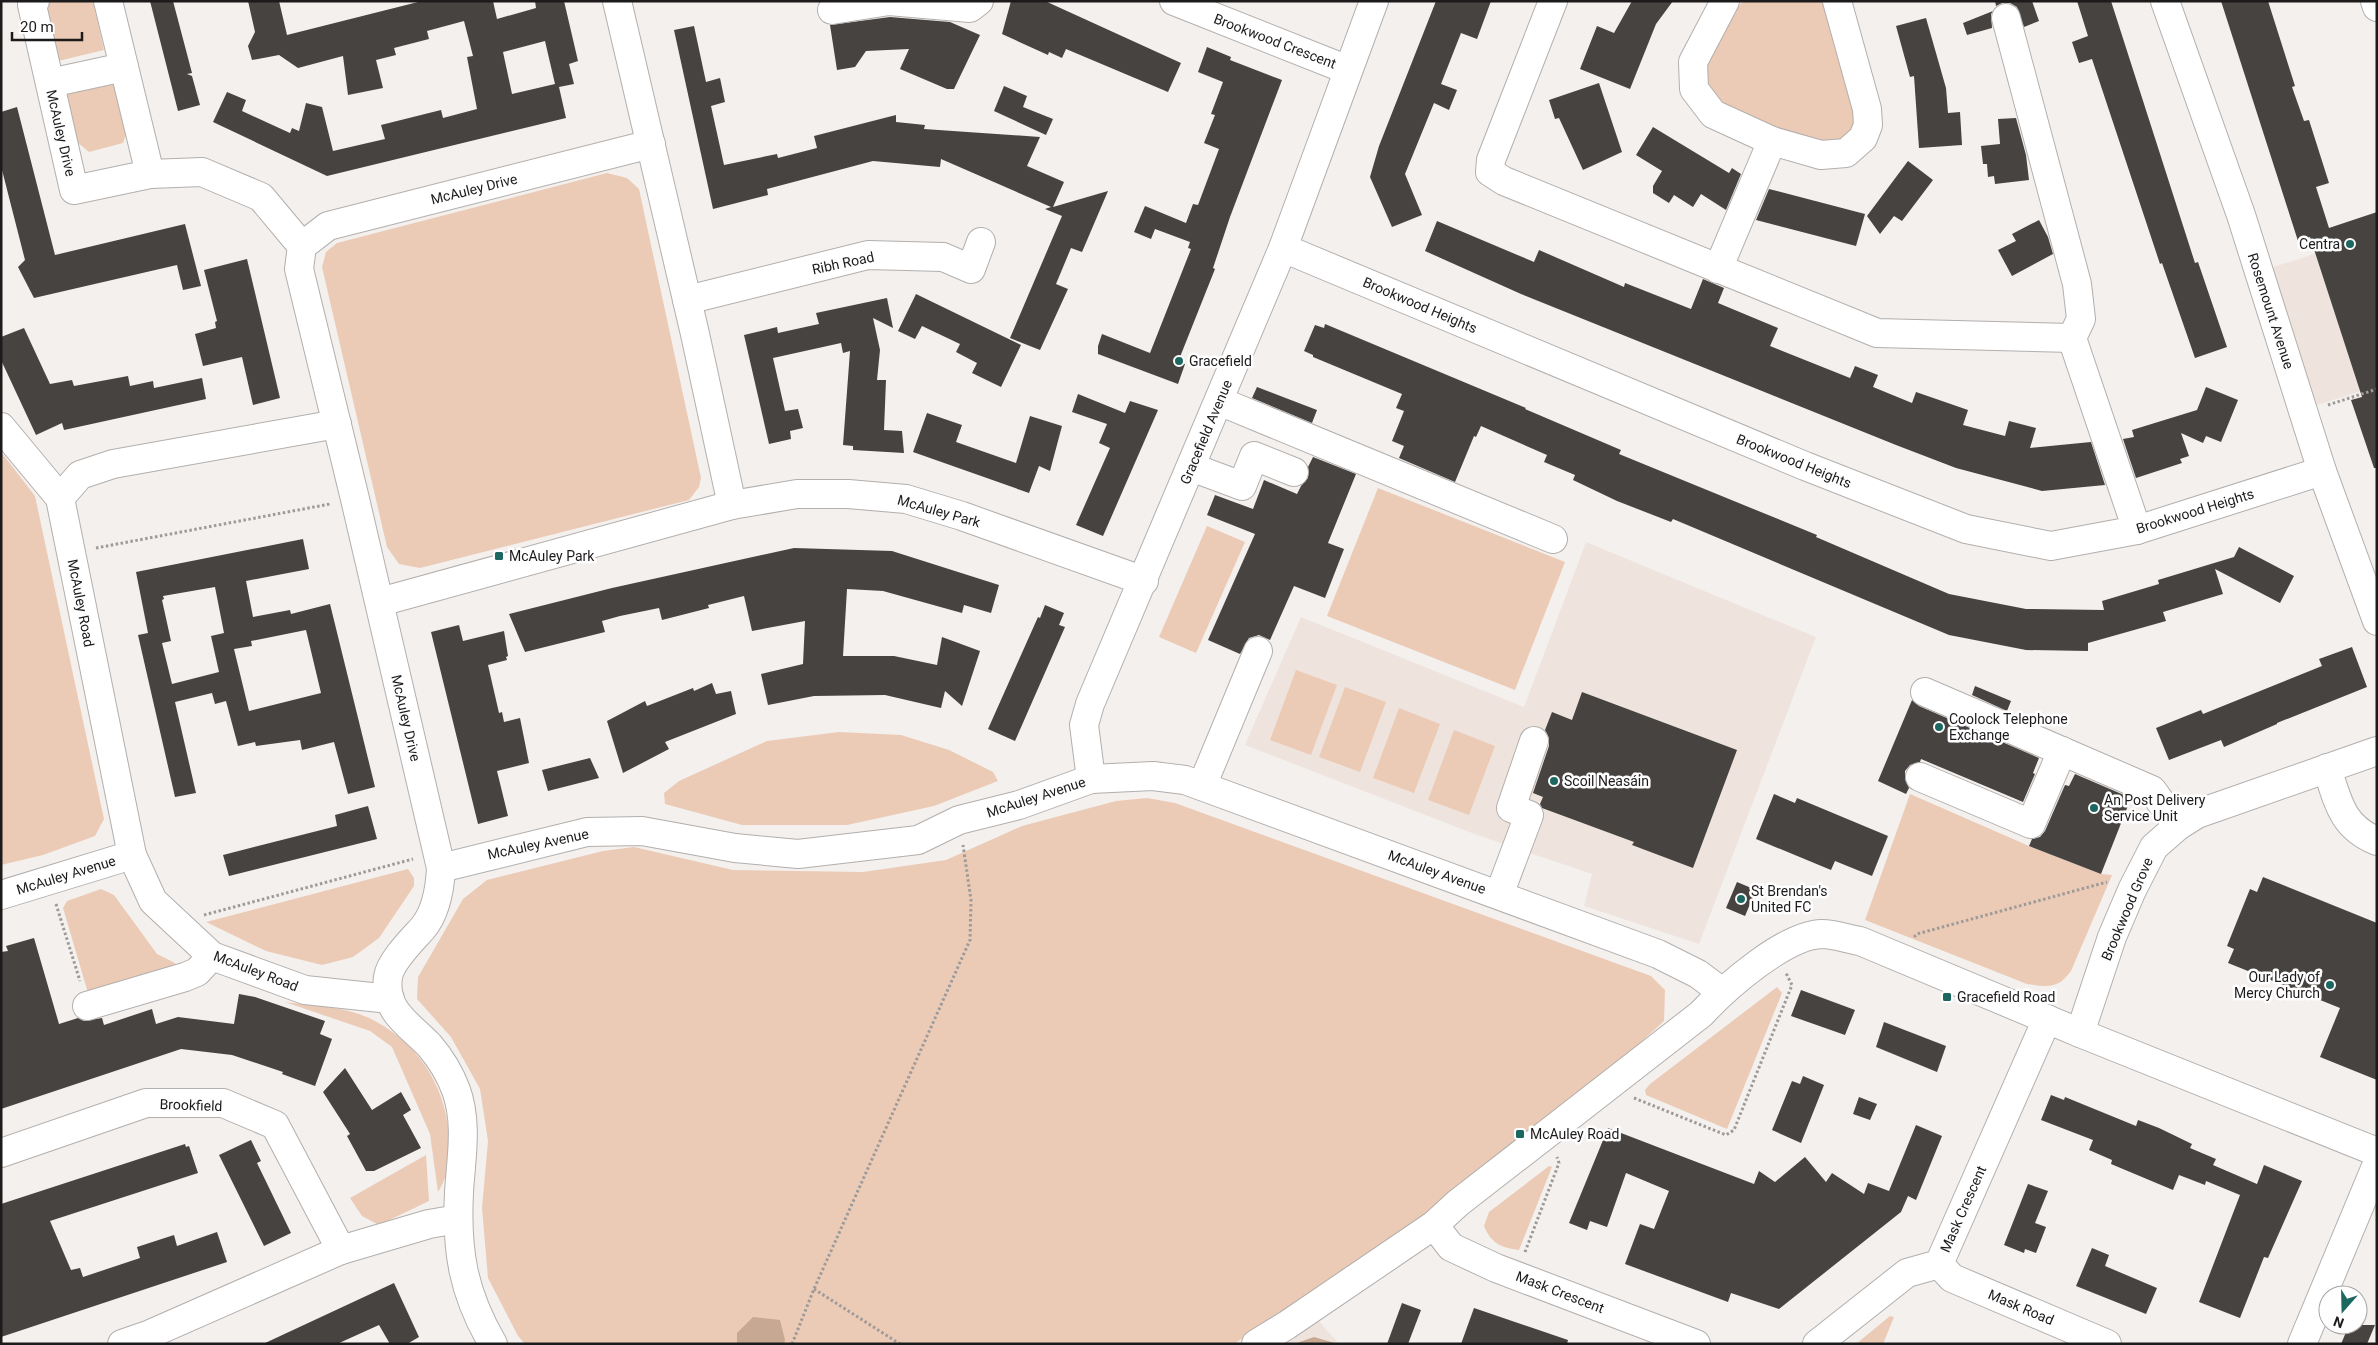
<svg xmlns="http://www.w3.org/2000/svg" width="2378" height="1345" viewBox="0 0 2378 1345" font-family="Roboto,sans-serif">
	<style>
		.built { fill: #efe4dd }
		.green { fill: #ebcbb6 }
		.forest { fill: #c7a893 }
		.building { fill: #464341; fill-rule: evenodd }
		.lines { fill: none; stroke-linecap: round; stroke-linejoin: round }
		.minor-casing { stroke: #b2afad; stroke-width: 30 }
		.path { stroke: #9d9a99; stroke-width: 3; stroke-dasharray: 2.5 2.5; stroke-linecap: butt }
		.minor { stroke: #fff; stroke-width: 28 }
		.poi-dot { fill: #1c675f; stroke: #fffefe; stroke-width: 2 }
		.labels { text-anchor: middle; stroke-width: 5; stroke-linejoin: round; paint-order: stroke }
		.street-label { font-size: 14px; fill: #1c1a1a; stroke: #fffefe }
		.poi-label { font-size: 14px; fill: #1c1a1a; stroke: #fffefe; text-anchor: start }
	</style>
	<rect width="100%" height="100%" fill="#f4f0ee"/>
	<g class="built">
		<polygon points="2333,248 2377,386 2311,407 2267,269"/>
		<polygon points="1586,542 1816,637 1699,944 1584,906 1592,874 1477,835 1245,745 1301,617 1524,707"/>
		<polygon points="1317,1319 1339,1344 1279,1344"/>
	</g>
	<g class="green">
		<polygon points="48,1 93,1 104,50 54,62 42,11"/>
		<polygon points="1743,1 1826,1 1861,120 1850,138 1814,146 1746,118 1720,100 1708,88 1705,66 1735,11"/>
		<polygon points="120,81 130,123 123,143 89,152 71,137 61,95"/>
		<polygon points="607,173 627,178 639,189 701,478 699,487 689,500 420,568 399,564 387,547 322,267 326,252 337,243"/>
		<polygon points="1,452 35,496 104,819 95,836 43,855 1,865"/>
		<polygon points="1378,488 1565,562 1515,690 1327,616"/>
		<polygon points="1207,526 1245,542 1196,653 1159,637"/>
		<polygon points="1296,670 1337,685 1311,755 1270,740"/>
		<polygon points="1345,687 1386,702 1360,772 1319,757"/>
		<polygon points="1399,708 1440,724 1414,793 1373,778"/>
		<polygon points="1454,730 1495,746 1469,815 1428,800"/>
		<polygon points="839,732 901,735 949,750 993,772 998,781 934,806 847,825 742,825 665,804 664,793 679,781 767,741"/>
		<path d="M1910,794L2029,846L2101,874L2112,875L2071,971C2058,989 2048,987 2027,984L1865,920Z"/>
		<polygon points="1147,798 1175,803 1651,976 1665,990 1664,1021 1597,1082 1415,1222 1234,1344 525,1344 518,1336 488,1278 482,1208 488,1141 480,1089 451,1037 417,999 418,977 463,899 487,880 603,851 634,847 733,870 863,872 946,860 1022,826 1116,801"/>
		<polygon points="408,869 414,878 414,886 379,938 353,957 322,965 266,951 206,922"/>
		<polygon points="101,889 114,895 157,954 175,963 176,975 88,993 63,908 67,901"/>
		<polygon points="1777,987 1782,993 1727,1129 1646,1095 1645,1090 1650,1084"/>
		<path d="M285,1002C314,1006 348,1006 375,1021C423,1047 450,1094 449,1148C449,1165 447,1178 438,1192L430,1134L392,1047L370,1031Z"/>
		<polygon points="426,1155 429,1201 379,1225 362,1216 350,1198"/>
		<path d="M1549,1166L1552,1167L1519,1250C1501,1248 1491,1243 1484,1226L1489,1212Z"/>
		<polygon points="1890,1316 1894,1317 1883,1344 1856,1344"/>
	</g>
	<g class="forest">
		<polygon points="753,1317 780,1320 785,1340 784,1344 737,1344 737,1333"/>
		<polygon points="1314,1337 1338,1344 1294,1344"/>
	</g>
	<g class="building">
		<polygon points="150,1 173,1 192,73 187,74 192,76 200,105 178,111"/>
		<path d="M248,1H279L287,35L422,1H493L497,19L536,8L535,1H564L578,61L569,64L574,84L559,87L566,118L327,176L213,122L227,92L246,100L242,111L290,133L292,128L299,131L306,103L322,107L333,151L385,139L381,125L441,110L443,118L477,109L467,57L473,56L464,21L427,31L429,39L394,48L396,55L376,60L383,88L348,95L343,56L298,68L279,55L252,60L248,46L255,32ZM545,41L555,84L512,94L503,52Z"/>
		<polygon points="1011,1 1045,1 1181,63 1168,92 1066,49 1062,58 1049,52 1048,55 1002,34"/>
		<polygon points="1436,1 1491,1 1477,39 1461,33 1441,84 1457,90 1449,110 1434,103 1405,174 1422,215 1392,227 1370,177 1379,146"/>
		<polygon points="1632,1 1673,1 1656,24 1630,89 1580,69 1597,26 1614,33"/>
		<polygon points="1995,1 2032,1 2039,21 2024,27 2017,7 2010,3 2002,3 1996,6"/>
		<polygon points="2077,1 2111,1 2195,263 2198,262 2227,347 2195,358 2162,263 2160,264 2092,59 2079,63 2072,42 2088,36"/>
		<polygon points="2221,1 2268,1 2295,86 2292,87 2304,121 2309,120 2329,183 2316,187 2329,228 2377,212 2377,468 2374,468 2351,400 2362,397 2310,237 2298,241"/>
		<polygon points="1993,11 1991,14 1992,28 1967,35 1963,23"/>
		<polygon points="890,17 950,22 980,35 954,89 947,89 900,69 909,49 866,51 855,67 837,70 830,25"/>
		<polygon points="1926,18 1946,88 1948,113 1960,112 1962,145 1919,148 1914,76 1910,77 1896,26"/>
		<polygon points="694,26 706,82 720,78 725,102 711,106 724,165 777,154 778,158 817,148 814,136 896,115 896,122 925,125 924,129 1040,137 1027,166 1064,182 1053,207 1108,191 1082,252 1071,248 1056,284 1068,289 1040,350 1010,338 1062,216 1045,209 1051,207 941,159 940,167 873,161 767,189 768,195 713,209 674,30"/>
		<polygon points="1207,47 1231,57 1230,60 1282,80 1230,217 1213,268 1215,269 1178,362 1185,364 1178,384 1098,354 1098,346 1102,334 1150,353 1191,249 1188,248 1190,242 1155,229 1151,239 1134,232 1145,206 1186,223 1193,204 1198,205 1219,149 1204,143 1215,115 1211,114 1223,82 1198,72"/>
		<polygon points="1599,83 1622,152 1583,170 1559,118 1555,119 1549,100"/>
		<polygon points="1004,86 1027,96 1023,107 1053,119 1046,135 994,111"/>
		<polygon points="17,107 55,255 185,224 201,286 183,290 177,265 34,298 18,267 25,260 1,166 1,112"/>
		<polygon points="2016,118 2026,155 2029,180 1995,184 1994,176 1988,177 1987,164 1983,164 1981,146 2000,144 1998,119"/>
		<polygon points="1653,127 1729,173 1732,168 1741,174 1726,210 1701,194 1693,207 1674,195 1669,203 1653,193 1653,186 1662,171 1636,155"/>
		<polygon points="1908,161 1933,180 1902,221 1894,216 1880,234 1867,216"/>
		<polygon points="1769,189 1865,214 1856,246 1756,220"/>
		<polygon points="2039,220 2048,237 2053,254 2012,276 1998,250 2016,241 2012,234"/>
		<polygon points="1437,221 1534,262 1539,250 1624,287 1625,283 1691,309 1703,279 1724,288 1718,303 1778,328 1770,346 1850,378 1855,366 1878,375 1873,387 1912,403 1916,392 1968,410 1963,425 2005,436 2009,421 2036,428 2030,448 2091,442 2105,485 2042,491 1956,468 1896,445 1521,294 1425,251"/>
		<polygon points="247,259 280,398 253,405 242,357 203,366 195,334 216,328 215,322 217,321 204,270"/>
		<polygon points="916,294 1021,345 1001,387 972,373 977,363 956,352 960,344 922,326 915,339 898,331"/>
		<polygon points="887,298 893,328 873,318 880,350 877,380 886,380 884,430 902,431 904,453 853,450 853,446 843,445 850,351 843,353 841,343 773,358 785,411 798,409 803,428 790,431 791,439 769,444 744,335 777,327 778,333 819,324 816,313"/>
		<polygon points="1325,324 1526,408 1525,409 1621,450 1619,454 1817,535 1816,537 1949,594 2026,609 2104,610 2102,601 2159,584 2158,580 2234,557 2239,547 2294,576 2280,603 2215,569 2223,594 2163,612 2166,621 2088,643 2088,651 2026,650 1949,635 1673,519 1671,522 1617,501 1573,480 1575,475 1544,462 1547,455 1481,426 1476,437 1474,436 1455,482 1399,458 1404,446 1392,441 1404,411 1396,408 1402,394 1313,357 1313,355 1304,351 1315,325 1324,328"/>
		<polygon points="24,328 50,384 72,380 74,386 128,376 130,386 153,381 154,388 202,378 206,399 64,430 62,423 36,435 1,360 1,337"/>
		<polygon points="1257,387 1317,410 1312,423 1252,398"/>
		<polygon points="2206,387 2238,400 2221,442 2206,436 2203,443 2181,433 2189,456 2180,459 2182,463 2136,478 2123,439 2134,437 2132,430 2197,410"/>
		<polygon points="1078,394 1125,413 1130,401 1158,410 1103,536 1076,525 1110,448 1099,443 1107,424 1072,412"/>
		<polygon points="927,413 962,425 956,442 1016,463 1030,416 1062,426 1050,471 1039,466 1029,493 913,452"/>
		<polygon points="1313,457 1356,474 1328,543 1344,549 1325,598 1294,586 1270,640 1259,635 1249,638 1240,654 1208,640 1255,534 1207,515 1215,495 1253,509 1264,480 1297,494 1301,486 1308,478 1308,467"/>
		<path d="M303,539L309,569L246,581L253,617L290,610L291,614L330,604L375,787L348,794L334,742L302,750L300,740L256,746L255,742L238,746L226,701L215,704L212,693L175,702L196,793L175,797L138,635L148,633L136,572ZM215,587L224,633L211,636L219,672L172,684L162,643L171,641L162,600L164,599L163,596ZM306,630L321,693L249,711L234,649L252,646L251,641Z"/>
		<polygon points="794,548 892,551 999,585 991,613 964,605 962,613 883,591 847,589 843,656 894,656 937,665 942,637 980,651 962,706 945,691 941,708 885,695 814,696 768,705 761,674 803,664 805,621 752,631 744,596 708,605 709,608 662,620 659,608 620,616 602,621 605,632 525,652 509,614 612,588"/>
		<polygon points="1045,605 1064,613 1059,625 1065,627 1015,741 988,729 1038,617 1040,618"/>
		<polygon points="459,625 463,641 504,631 508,656 506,657 507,660 488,665 499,713 502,712 504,722 520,718 529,763 497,771 508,816 478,824 431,632"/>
		<polygon points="2352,647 2367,687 2277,723 2277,724 2224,747 2221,740 2169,760 2156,728 2201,710 2203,714 2322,666 2319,659"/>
		<polygon points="712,683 716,694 731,691 736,714 665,742 669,749 623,773 607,721 645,701 647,706 693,688 694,691"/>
		<polygon points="1975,686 2011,701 2007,711 1972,695"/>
		<polygon points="1582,692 1737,750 1693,868 1632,845 1634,842 1542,808 1540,804 1543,797 1533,793 1549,746 1549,738 1545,730 1552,712 1572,720"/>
		<polygon points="1912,700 1919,706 2039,758 2033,773 2035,774 2023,802 1921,759 1920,762 1910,765 1905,771 1905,779 1909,788 1906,794 1878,781"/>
		<polygon points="590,758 599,778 548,791 542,770"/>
		<polygon points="2075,774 2131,798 2101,874 2029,846 2032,839 2040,837 2045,831 2065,785 2069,786"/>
		<polygon points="1774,794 1795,803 1797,798 1888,836 1872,876 1835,861 1831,870 1756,839"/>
		<polygon points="368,806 377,839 229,876 223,855 337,826 335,815"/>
		<polygon points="2263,877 2377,923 2377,1080 2320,1057 2340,1008 2228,963 2234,949 2227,946 2250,889 2257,892"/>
		<polygon points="1737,882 1756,890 1745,916 1726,908"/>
		<polygon points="34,938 59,1024 78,1018 84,1021 102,1018 104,1025 152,1009 156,1024 178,1017 234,1024 239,994 255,997 325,1021 320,1034 332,1039 315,1086 282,1074 283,1072 232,1055 181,1049 1,1109 1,952 8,951 6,946"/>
		<polygon points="1801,990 1855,1010 1845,1035 1791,1016"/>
		<polygon points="1884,1022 1946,1046 1937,1072 1876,1047"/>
		<polygon points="345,1068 372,1110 401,1092 411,1110 403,1115 421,1148 374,1171 366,1171 347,1136 350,1134 323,1092"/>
		<polygon points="1803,1076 1824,1085 1801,1143 1772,1130 1792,1081 1800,1084"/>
		<polygon points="2051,1095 2064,1100 2065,1097 2136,1126 2138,1120 2159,1128 2192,1144 2190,1148 2216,1159 2213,1165 2257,1184 2264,1165 2302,1181 2268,1258 2264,1257 2240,1318 2199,1302 2240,1195 2206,1181 2205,1185 2179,1175 2173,1190 2111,1164 2112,1160 2089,1150 2093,1140 2041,1120"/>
		<polygon points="1859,1097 1877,1104 1870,1120 1853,1114"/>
		<polygon points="1916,1125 1942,1136 1916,1200 1908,1196 1901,1212 1779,1309 1731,1293 1728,1302 1625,1264 1640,1224 1654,1229 1669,1191 1626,1173 1607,1227 1590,1221 1587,1230 1569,1223 1608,1128 1754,1184 1759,1171 1775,1182 1805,1157 1826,1182 1832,1173 1864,1194 1868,1183 1889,1191"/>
		<polygon points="251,1140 261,1161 257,1163 291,1233 264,1246 219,1155"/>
		<polygon points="185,1144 186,1147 189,1146 198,1173 50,1221 71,1270 80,1268 83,1277 140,1258 137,1247 174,1235 177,1246 217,1232 227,1262 1,1337 1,1204"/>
		<polygon points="2028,1184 2048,1191 2035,1223 2046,1227 2036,1253 2025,1249 2024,1253 2004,1245"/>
		<polygon points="2092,1248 2109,1255 2105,1266 2157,1288 2146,1314 2076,1286"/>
		<polygon points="394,1283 419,1337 407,1344 390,1344 379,1325 337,1344 263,1344"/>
		<polygon points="1402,1303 1421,1310 1408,1344 1387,1344"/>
		<polygon points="1474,1308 1568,1340 1567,1344 1461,1344"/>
		<polygon points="2349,1325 2375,1325 2367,1344 2341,1344"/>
	</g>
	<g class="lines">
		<g class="minor-casing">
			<g id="minor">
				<polyline points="35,1 32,5 74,190 150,174 202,172 261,197 302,246"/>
				<polyline points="108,1 150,174"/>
				<polyline points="617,1 695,334 732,505"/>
				<polyline points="1174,1 1348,70"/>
				<polyline points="1553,1 1491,160 1490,172 1504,181 1877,333 2072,338"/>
				<polyline points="1725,1 1693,62 1694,89 1713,114 1772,141 1821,155 1846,153 1863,138 1868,125 1867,109 1837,1"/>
				<polyline points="2165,1 2241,215 2322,471 2377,621"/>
				<polyline points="2375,1 2377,7"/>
				<polyline points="832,10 889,1 970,8 979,1"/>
				<polyline points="2006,18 2077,284 2081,319 2072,338 2137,530"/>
				<polyline points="50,83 124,67"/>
				<polyline points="1283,248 1805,466 1966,529 2051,546 2137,530 2322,471"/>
				<polyline points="1718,269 1772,141"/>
				<polyline points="687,300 868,255 943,257 971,269 981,242"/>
				<polyline points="1219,401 1553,539"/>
				<polyline points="1,427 60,498 132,855 153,901 212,956 305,990 390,999"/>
				<polyline points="1191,467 1242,486 1254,456 1294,472"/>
				<polyline points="60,498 80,475 113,464 337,424"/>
				<polyline points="380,602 732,505 797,494 848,494 906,499 962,516 1144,581"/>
				<polyline points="1925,692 2152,790 2178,826"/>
				<path d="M2327,768C2338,802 2342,827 2377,841"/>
				<polyline points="1920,777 2031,824 2062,751"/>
				<polyline points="1091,779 1084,725 1090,704 1283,248 1374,1"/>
				<polyline points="1202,786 1258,651"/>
				<polyline points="441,868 587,832 642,831 735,848 798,854 918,840 959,820 1019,805 1091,779 1153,776 1185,780 1658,954 1698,974 1722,992"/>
				<polyline points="1,895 132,855"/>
				<polyline points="1499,895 1529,815 1511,808 1534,741"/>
				<polyline points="87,1006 185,977 197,972 212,956"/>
				<polyline points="2080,1033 2112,937 2132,890 2154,847 2178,826 2197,814 2377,751"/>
				<polyline points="1,1153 146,1103 223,1103 275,1125 341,1250"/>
				<polyline points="1434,1225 1451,1247 1496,1268 1696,1344"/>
				<polyline points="1939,1264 1952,1278 2107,1344"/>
				<polyline points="122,1344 148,1335 341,1250 429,1224 458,1219"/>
				<path d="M493,1344C463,1293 456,1251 459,1192C461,1159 468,1123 456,1090C450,1074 441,1059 429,1045C410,1025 383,1011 388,977C390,962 412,940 422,929C436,913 440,888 441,868L355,499L299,269L302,246L328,226L651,144"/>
				<path d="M1256,1344L1287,1325L1434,1225L1458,1203L1701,1014C1726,987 1785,935 1822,934C1834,934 1848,939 1860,941L2080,1033L2377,1152"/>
				<polyline points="1817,1344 1907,1273 1939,1264 2047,1019"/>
				<polyline points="2302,1344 2377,1164"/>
			</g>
		</g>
		<g class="path">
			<polyline points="2328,405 2377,389"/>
			<polyline points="96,548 330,504"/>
			<polyline points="56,904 80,981"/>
			<polyline points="204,915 413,859"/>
			<polyline points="1914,937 1917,934 2107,882"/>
			<polyline points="1634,1098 1726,1135 1734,1130 1792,985 1786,973"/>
			<polyline points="1525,1252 1559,1163 1557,1157"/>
			<polyline points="814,1289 900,1344"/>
			<polyline points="792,1344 814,1289 970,940 971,900 963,845"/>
		</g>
		<use href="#minor" class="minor"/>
	</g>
	<g class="poi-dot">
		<circle cx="2350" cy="244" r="5"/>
		<circle cx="1179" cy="361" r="5"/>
		<rect x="494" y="551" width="10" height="10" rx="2.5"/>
		<circle cx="1939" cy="727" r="5"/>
		<circle cx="1554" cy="781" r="5"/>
		<circle cx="2094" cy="808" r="5"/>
		<circle cx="1741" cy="899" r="5"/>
		<circle cx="2330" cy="985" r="5"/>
		<rect x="1942" y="992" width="10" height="10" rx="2.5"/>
		<rect x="1515" y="1129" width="10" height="10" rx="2.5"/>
	</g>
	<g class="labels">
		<g class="street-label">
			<text transform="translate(1275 41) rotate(21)" y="5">Brookwood Crescent</text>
			<text transform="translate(61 133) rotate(77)" y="5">McAuley Drive</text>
			<text transform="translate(474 189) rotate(-14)" y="5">McAuley Drive</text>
			<text transform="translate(843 263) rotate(-12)" y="5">Ribh Road</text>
			<text transform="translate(1420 305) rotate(23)" y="5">Brookwood Heights</text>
			<text transform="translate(2271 311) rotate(72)" y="5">Rosemount Avenue</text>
			<text transform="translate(1206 432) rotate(-67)" y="5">Gracefield Avenue</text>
			<text transform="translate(1794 461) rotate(22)" y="5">Brookwood Heights</text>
			<text transform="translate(939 511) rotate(16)" y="5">McAuley Park</text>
			<text transform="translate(2195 511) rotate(-17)" y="5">Brookwood Heights</text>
			<text transform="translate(81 603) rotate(79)" y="5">McAuley Road</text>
			<text transform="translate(406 718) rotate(77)" y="5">McAuley Drive</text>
			<text transform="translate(1036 797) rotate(-18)" y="5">McAuley Avenue</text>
			<text transform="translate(538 844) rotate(-12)" y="5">McAuley Avenue</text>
			<text transform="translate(1437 872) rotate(20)" y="5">McAuley Avenue</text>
			<text transform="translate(66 875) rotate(-17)" y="5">McAuley Avenue</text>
			<text transform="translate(2127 909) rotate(-67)" y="5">Brookwood Grove</text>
			<text transform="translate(256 971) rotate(21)" y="5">McAuley Road</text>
			<text transform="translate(191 1105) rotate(2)" y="5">Brookfield</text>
			<text transform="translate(1963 1209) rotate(-66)" y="5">Mask Crescent</text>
			<text transform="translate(1560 1292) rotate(21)" y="5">Mask Crescent</text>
			<text transform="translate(2021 1307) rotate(23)" y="5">Mask Road</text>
		</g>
		<g class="poi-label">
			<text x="2340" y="249" text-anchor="end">Centra</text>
			<text x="1189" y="366">Gracefield</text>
			<text x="509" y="561">McAuley Park</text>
			<text x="1949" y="724">Coolock Telephone<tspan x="1949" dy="16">Exchange</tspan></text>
			<text x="1564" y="786">Scoil Neasáin</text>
			<text x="2104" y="805">An Post Delivery<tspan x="2104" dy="16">Service Unit</tspan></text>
			<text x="1751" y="896">St Brendan's<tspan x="1751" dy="16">United FC</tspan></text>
			<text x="2320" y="982" text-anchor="end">Our Lady of<tspan x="2320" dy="16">Mercy Church</tspan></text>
			<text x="1957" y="1002">Gracefield Road</text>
			<text x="1530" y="1139">McAuley Road</text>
		</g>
	</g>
	<rect width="2378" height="1345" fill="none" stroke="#1c1a1a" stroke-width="5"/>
	<g transform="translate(2343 1310) rotate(200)"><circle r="24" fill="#fffefe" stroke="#a4a3a3"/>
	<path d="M0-4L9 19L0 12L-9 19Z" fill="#1c675f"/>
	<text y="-8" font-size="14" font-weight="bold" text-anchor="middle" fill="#1c1a1a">N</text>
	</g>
	<path d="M12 32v8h70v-8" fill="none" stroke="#1c1a1a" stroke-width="2.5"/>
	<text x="20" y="32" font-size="15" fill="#1c1a1a" stroke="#fffefe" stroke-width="4" paint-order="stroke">20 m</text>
</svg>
